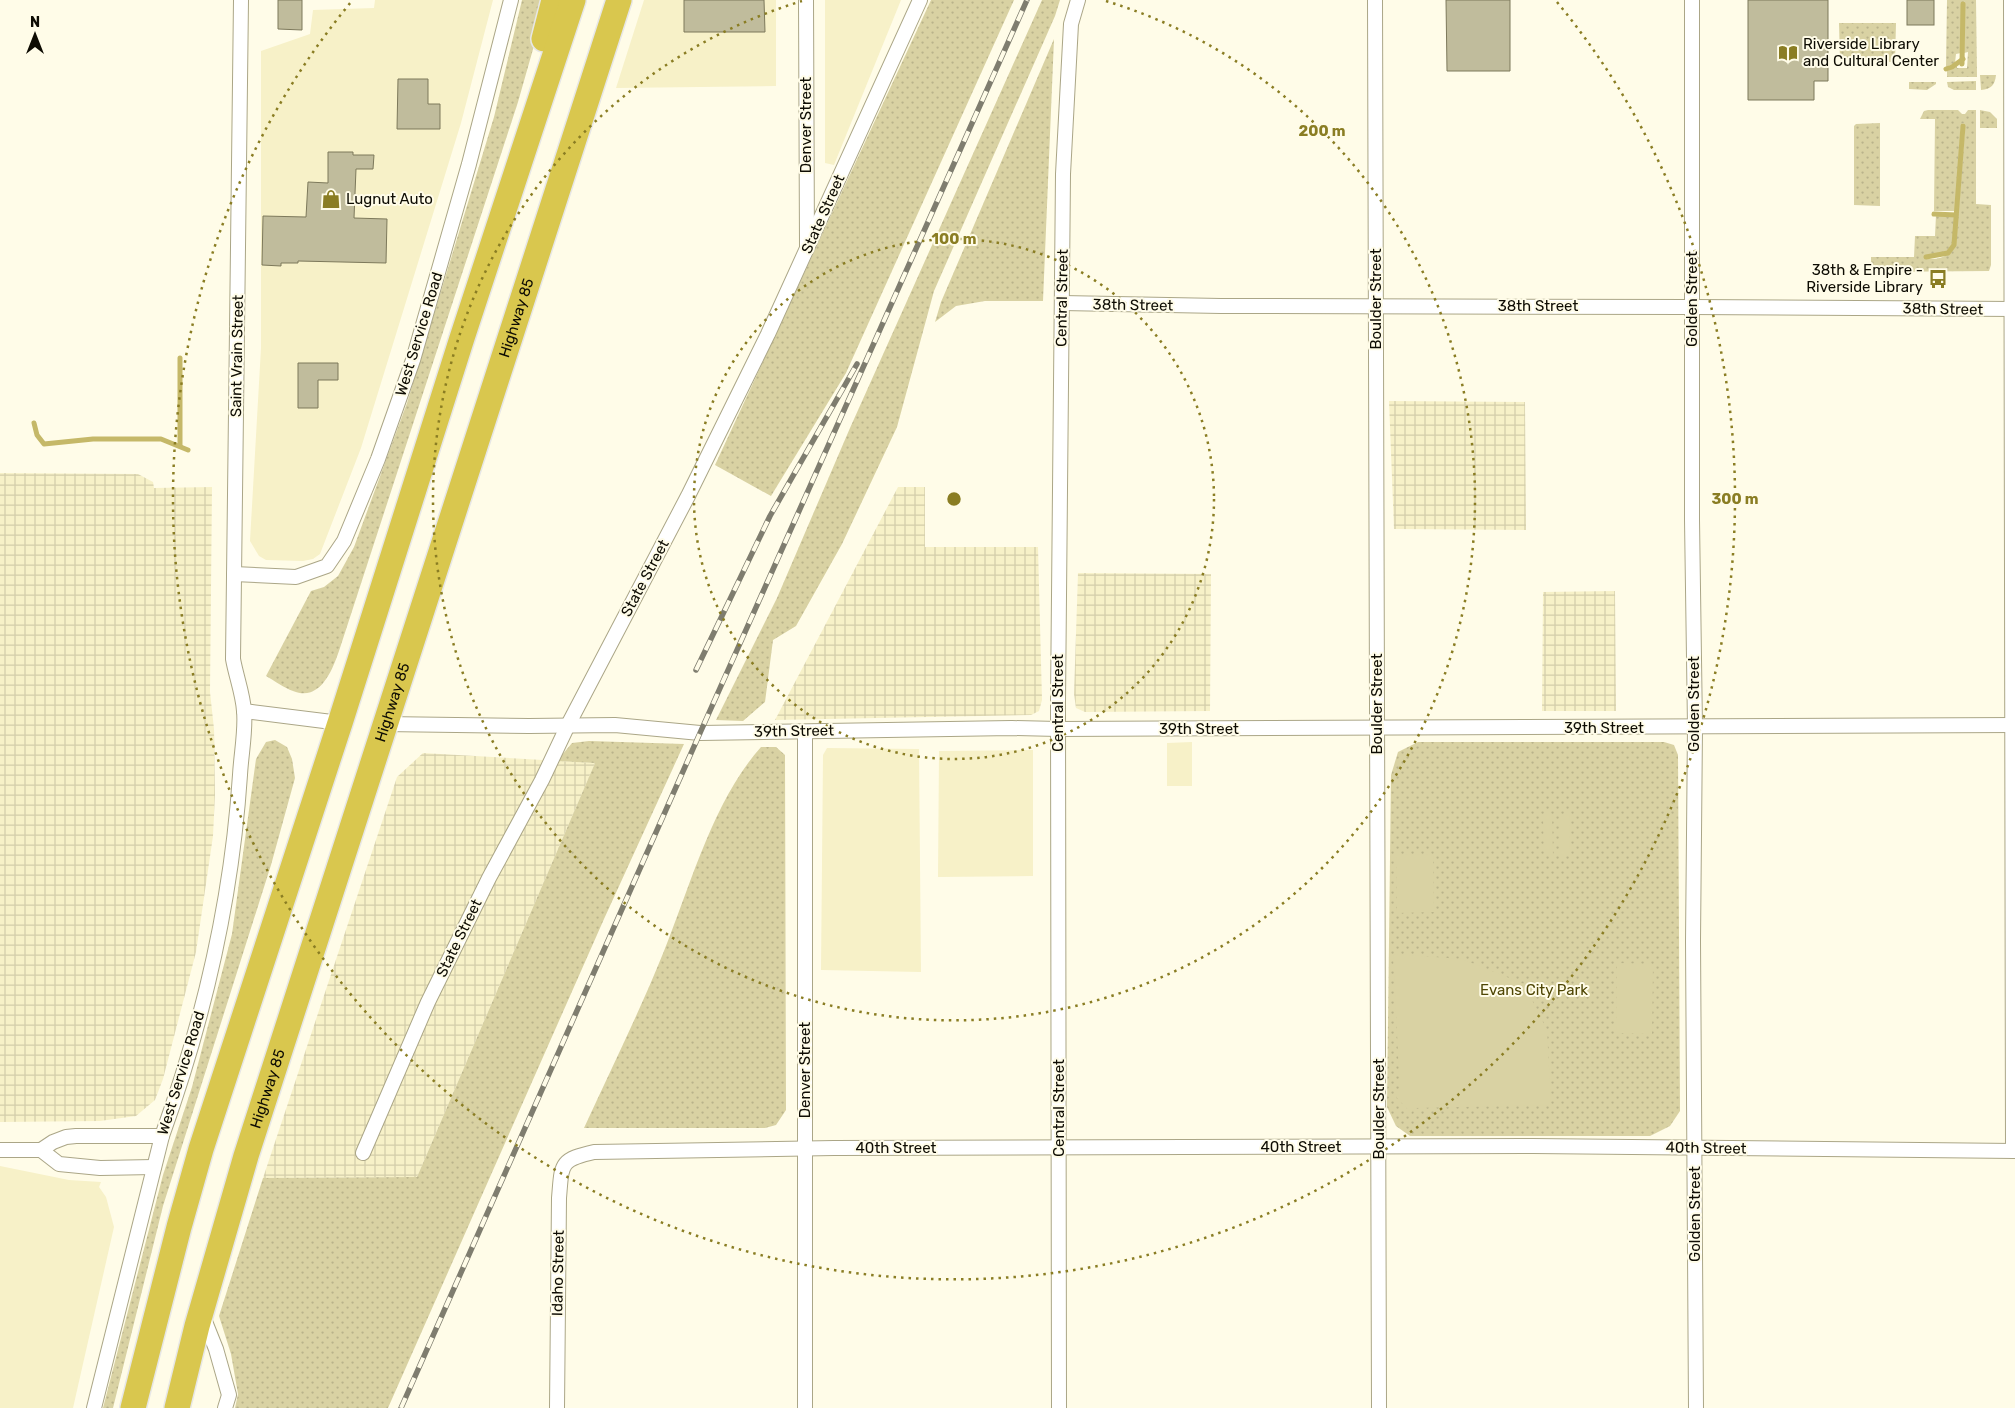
<svg xmlns="http://www.w3.org/2000/svg" width="2015" height="1408" viewBox="0 0 2015 1408" font-family="Rubik,sans-serif">
	<style>
		.built { fill: #f7f1c8 }
		.industrial { fill: url(#industrial-grid) }
		.green { fill: url(#green-dots) }
		.pitch { fill: #d9d2a3 }
		.lines { fill: none; stroke-linecap: round; stroke-linejoin: round }
		.stream { stroke: #c5b868; stroke-width: 5 }
		.building { fill: #c0bc9c; stroke: #7d795b }
		.street-casing { stroke: #aba687; stroke-width: 16 }
		.highway-casing { stroke: #e7e7e6; stroke-width: 28 }
		.street { stroke: #fff; stroke-width: 14 }
		.highway { stroke: #d9c74e; stroke-width: 25 }
		.rail-casing { stroke: #7f7d6f; stroke-width: 5.5 }
		.rail { stroke: #fffce8; stroke-width: 4; stroke-dasharray: 11; stroke-linecap: butt }
		.ring { fill: none; stroke: #8a7d23; stroke-width: 2.5; stroke-dasharray: 2.5 5 }
		.labels { text-anchor: middle; stroke-width: 4; stroke-linejoin: round; paint-order: stroke }
		.poi-label { font-size: 15px; fill: #0e0c03; stroke: #fffce8; text-anchor: start }
		.street-label { font-size: 15px; fill: #0e0c03; stroke: #fffce8 }
		.park-label { font-size: 15px; fill: #4f4604; stroke: #fffce8 }
		.centre { fill: #8a7d23; stroke: #fffce8; stroke-width: 2.5 }
		.ring-label { font-size: 15px; text-anchor: middle; font-weight: bold; fill: #8a7d23; stroke: #fffce8; stroke-width: 4; stroke-linejoin: round; paint-order: stroke }
	</style>
	<defs>
		<pattern id="industrial-grid" width="8" height="8" patternUnits="userSpaceOnUse" patternTransform="scale(1.25)"><rect width="8" height="8" fill="#f7f1c8"/><path d="M0 4h8M4 0v8" fill="none" stroke="#d3cdaa"/></pattern>
		<pattern id="green-dots" width="8" height="8" patternUnits="userSpaceOnUse" patternTransform="scale(1.25)"><rect width="8" height="8" fill="#d9d2a3"/><path d="M2 2h.1M6 6h.1" fill="none" stroke="#b9b38b" stroke-width="1.8" stroke-linecap="round"/></pattern>
	</defs>
	<rect width="100%" height="100%" fill="#fffce8"/>
	<g class="built">
		<polygon points="375,0 493,0 461,123 361,448 320,554 313,559 303,561 266,560 259,556 250,541 261,348 261,51 310,34 313,10 374,8"/>
		<polygon points="644,0 776,0 776,86 616,88"/>
		<polygon points="825,0 901,0 834,165 825,163"/>
		<polygon points="1192,742 1192,786 1167,786 1167,743"/>
		<polygon points="827,748 919,749 921,972 821,970 823,755"/>
		<polygon points="1033,750 1033,876 938,877 939,751"/>
		<polygon points="0,1166 69,1180 101,1182 99,1187 106,1197 114,1227 73,1408 0,1408"/>
	</g>
	<g class="industrial">
		<polygon points="1389,401 1525,402 1526,530 1394,529"/>
		<polygon points="0,473 138,474 153,482 154,488 212,487 210,692 214,729 215,794 213,836 196,952 163,1079 155,1100 136,1116 100,1121 0,1122"/>
		<polygon points="898,487 925,487 925,547 1038,547 1042,700 1039,711 1031,715 775,720"/>
		<polygon points="1078,573 1211,574 1210,711 1085,712 1076,708 1074,694"/>
		<polygon points="1615,591 1616,711 1542,711 1543,592"/>
		<polygon points="423,753 595,763 417,1177 263,1178 397,777"/>
	</g>
	<g class="green">
		<path d="M522,0H547L518,102L339,651C332,671 320,702 293,691C284,688 275,681 266,676L311,591L324,587L338,576L354,547L407,403L494,117Z"/>
		<polygon points="931,0 1014,0 846,373 771,496 715,465"/>
		<polygon points="1042,0 1060,0 1055,16 934,291 897,427 842,544 796,626 773,640 765,702 743,721 716,720 777,598 850,428"/>
		<polygon points="1947,0 1976,0 1977,77 1947,77 1947,71 1957,66 1957,68 1967,68 1968,52 1964,53 1965,5 1964,1 1961,53 1956,54 1955,63 1946,67"/>
		<polygon points="1839,23 1896,23 1895,62 1840,61"/>
		<polygon points="1054,39 1043,301 985,301 956,306 935,322 941,302"/>
		<path d="M1980,75H1996C1995,85 1991,89 1981,90Z"/>
		<polygon points="1976,81 1976,90 1954,90 1948,87 1947,82"/>
		<polygon points="1909,82 1936,82 1936,84 1927,90 1909,89"/>
		<path d="M1928,110H1958L1962,114H1965L1968,110H1976V204L1991,205V265L1989,271L1871,272V257H1914L1915,236H1935L1936,215L1955,216L1953,244L1947,252L1925,256L1924,258C1937,261 1951,257 1956,243L1965,127L1963,123L1961,126L1955,211H1934L1935,119H1920L1924,111Z"/>
		<polygon points="1980,110 1990,112 1997,119 1997,128 1980,128"/>
		<polygon points="1880,123 1880,206 1854,205 1854,126 1856,124"/>
		<polygon points="275,740 287,747 292,759 295,778 271,865 163,1206 113,1408 103,1408 163,1175 192,1087 232,934 256,759 266,742"/>
		<polygon points="589,741 684,744 604,919 388,1408 235,1408 238,1394 231,1354 219,1316 263,1178 417,1177 595,763 557,761 572,743"/>
		<polygon points="1418,742 1664,742 1674,745 1678,755 1680,1111 1670,1126 1650,1136 1410,1136 1396,1126 1387,1107 1391,775 1398,752"/>
		<path d="M761,747H776L785,755L786,1110L776,1125L765,1128H584C611,1069 640,1011 664,951C691,884 713,801 761,747Z"/>
	</g>
	<g class="pitch">
		<polygon points="1543,814 1552,814 1553,856 1544,856"/>
		<polygon points="1561,814 1569,814 1570,855 1561,855"/>
		<polygon points="1433,854 1434,912 1397,913 1396,855"/>
		<polygon points="1393,954 1462,959 1524,984 1547,1030 1551,1105 1415,1108 1411,1113 1396,1097 1400,1093"/>
		<polygon points="1617,963 1653,964 1652,1034 1616,1033"/>
	</g>
	<g class="lines">
		<g class="stream">
			<polyline points="1962,64 1963,4"/>
			<polyline points="1946,69 1952,67 1963,59"/>
			<polyline points="1934,214 1956,215"/>
			<polyline points="1926,257 1948,253 1954,245 1963,126"/>
			<polyline points="180,358 180,446"/>
			<polyline points="34,423 37,435 44,444 93,439 161,439 188,450"/>
		</g>
	</g>
	<g class="building">
		<polygon points="278,0 302,0 302,30 278,29"/>
		<polygon points="684,0 764,0 765,32 684,32"/>
		<polygon points="1446,0 1510,0 1510,71 1447,71"/>
		<polygon points="1748,0 1828,0 1828,81 1814,81 1814,100 1748,100"/>
		<rect x="1907" y="0" width="27" height="25"/>
		<polygon points="398,79 428,79 428,104 440,104 440,129 397,129"/>
		<polygon points="328,152 353,152 353,155 374,155 373,169 356,169 354,218 387,219 386,263 298,261 298,263 281,263 281,266 262,265 263,216 306,217 308,182 328,183"/>
		<polygon points="298,363 338,363 338,380 318,380 318,408 298,408"/>
	</g>
	<g class="lines">
		<g class="street-casing">
			<g id="street">
				<polyline points="806,0 807,247"/>
				<polyline points="1375,0 1379,1408"/>
				<polyline points="1692,0 1692,520 1695,727 1693,941 1696,1408"/>
				<polyline points="2011,0 2013,1151"/>
				<polyline points="1062,303 1221,306 1692,307 2015,309"/>
				<polyline points="234,574 296,577 327,566 344,541 378,459 413,360 469,164 511,0"/>
				<polyline points="244,711 340,723"/>
				<polyline points="384,724 529,726 615,725 700,733 1012,728 1058,729 2015,725"/>
				<polyline points="0,1150 41,1150 53,1142 66,1137 76,1136 162,1136"/>
				<polyline points="41,1150 59,1164 100,1168 154,1167"/>
				<polyline points="363,1153 428,1002 489,878 542,780 568,725 688,496 768,334 920,0"/>
				<polyline points="202,1314 216,1349 229,1395 225,1408"/>
				<path d="M94,1408L162,1136C203,1022 232,897 240,775C241,755 246,730 244,711C243,694 236,676 233,659L241,0"/>
				<path d="M557,1408L559,1198C562,1164 559,1160 594,1152L834,1148L1533,1146L2015,1151"/>
				<polyline points="805,1408 805,732"/>
				<polyline points="1059,1408 1058,701 1063,174 1071,24 1078,0"/>
			</g>
		</g>
		<g class="highway-casing">
			<g id="highway">
				<polyline points="544,39 554,0"/>
				<polyline points="133,1408 179,1227 201,1149 340,723 462,338 573,0"/>
				<path id="s1" d="M177,1408L197,1326L246,1156L619,0"/>
			</g>
		</g>
		<use href="#street" class="street"/>
		<use href="#highway" class="highway"/>
		<g class="rail-casing">
			<g id="rail">
				<polyline points="696,670 770,516 857,364"/>
				<polyline points="401,1408 700,733 1027,0"/>
			</g>
		</g>
		<use href="#rail" class="rail"/>
	</g>
	<g class="ring">
		<circle cx="954" cy="499" r="260"/>
		<path d="M1106 1A521 521 0 1 1 802 1"/>
		<path d="M1557 2A781 781 0 1 1 351 2"/>
	</g>
	<defs>
		<g id="library-bare" transform="scale(1.5)"><path d="M-6-4Q-3-5.5-.7-3.5V5Q-3 3-6 4ZM6-4Q3-5.5 .7-3.5V5Q3 3 6 4Z" fill="#8a7d23" stroke="#fffce8" stroke-width="2.5" paint-order="stroke"/></g>
		<g id="shop-bare" transform="scale(1.5)"><path d="M-5-2.5h2.3a2.7 3.5 0 0 1 5.4 0H5L5.5 6h-11ZM-1.5-2.5h3a1.5 2.3 0 0 0-3 0Z" fill="#8a7d23" stroke="#fffce8" stroke-width="2.5" paint-order="stroke"/></g>
		<g id="bus-bare" transform="scale(1.5)"><path d="M-5-6H5V4H4V6H2V4H-2V6H-4V4H-5ZM-3.5-4V0h7V-4ZM-3.5 1.2v1.5H-2V1.2ZM2 1.2v1.5H3.5V1.2Z" fill="#8a7d23" stroke="#fffce8" stroke-width="2.5" paint-order="stroke"/></g>
	</defs>
	<g fill-rule="evenodd">
		<use href="#library-bare" x="1788" y="53"/>
		<use href="#shop-bare" x="331" y="199"/>
		<use href="#bus-bare" x="1938" y="279"/>
	</g>
	<g class="labels">
		<g class="poi-label">
			<text x="1803" y="49">Riverside Library<tspan x="1803" dy="17">and Cultural Center</tspan></text>
			<text x="346" y="204">Lugnut Auto</text>
			<text x="1923" y="275" text-anchor="end">38th &amp; Empire -<tspan x="1923" dy="17">Riverside Library</tspan></text>
		</g>
		<g class="street-label">
			<text transform="translate(806 125) rotate(-90)" y="5">Denver Street</text>
			<text transform="translate(823 214) rotate(-66)" y="5">State Street</text>
			<text transform="translate(1062 298) rotate(-89)" y="5">Central Street</text>
			<text transform="translate(1376 299) rotate(-90)" y="5">Boulder Street</text>
			<text transform="translate(1692 299) rotate(-90)" y="5">Golden Street</text>
			<text transform="translate(1133 305) rotate(1)" y="5">38th Street</text>
			<text x="1538" y="311">38th Street</text>
			<text transform="translate(1943 309) rotate(1)" y="5">38th Street</text>
			<text dy="5" stroke="none"><textPath href="#s1" startOffset="1142">Highway 85</textPath></text>
			<text transform="translate(419 334) rotate(-73)" y="5">West Service Road</text>
			<text transform="translate(237 356) rotate(-89)" y="5">Saint Vrain Street</text>
			<text transform="translate(645 578) rotate(-62)" y="5">State Street</text>
			<text dy="5" stroke="none"><textPath href="#s1" startOffset="738">Highway 85</textPath></text>
			<text transform="translate(1058 703) rotate(-90)" y="5">Central Street</text>
			<text transform="translate(1377 704) rotate(-90)" y="5">Boulder Street</text>
			<text transform="translate(1694 704) rotate(-90)" y="5">Golden Street</text>
			<text x="1604" y="733">39th Street</text>
			<text x="1199" y="734">39th Street</text>
			<text transform="translate(794 731) rotate(-1)" y="5">39th Street</text>
			<text transform="translate(459 938) rotate(-64)" y="5">State Street</text>
			<text transform="translate(805 1070) rotate(-90)" y="5">Denver Street</text>
			<text transform="translate(181 1073) rotate(-73)" y="5">West Service Road</text>
			<text dy="5" stroke="none"><textPath href="#s1" startOffset="332">Highway 85</textPath></text>
			<text transform="translate(1059 1108) rotate(-90)" y="5">Central Street</text>
			<text transform="translate(1379 1109) rotate(-90)" y="5">Boulder Street</text>
			<text x="1301" y="1152">40th Street</text>
			<text x="896" y="1153">40th Street</text>
			<text transform="translate(1706 1148) rotate(1)" y="5">40th Street</text>
			<text transform="translate(1695 1214) rotate(-90)" y="5">Golden Street</text>
			<text transform="translate(558 1273) rotate(-89)" y="5">Idaho Street</text>
		</g>
		<g class="park-label">
			<text x="1534" y="995">Evans City Park</text>
		</g>
	</g>
	<circle cx="954" cy="499" r="8" class="centre"/>
	<g class="ring-label">
		<text x="1322" y="136">200 m</text>
		<text x="954" y="244">100 m</text>
		<text x="1735" y="504">300 m</text>
	</g>
	<g transform="translate(35 35)" stroke="#fffce8" stroke-width="4" paint-order="stroke">
	<path d="M0-4L9 19L0 12L-9 19Z" fill="#0e0c03"/>
	<text y="-8" font-size="14" font-weight="bold" text-anchor="middle" fill="#0e0c03">N</text>
	</g>
</svg>
